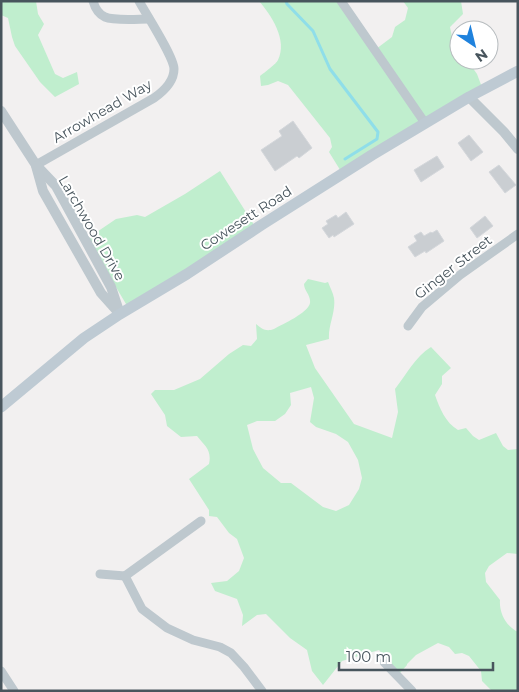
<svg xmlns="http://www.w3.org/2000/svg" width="519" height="692" viewBox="0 0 519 692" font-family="Montserrat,sans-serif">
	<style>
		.green { fill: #c0eece; fill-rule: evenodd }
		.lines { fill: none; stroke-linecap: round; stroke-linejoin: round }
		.stream { stroke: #8fdee9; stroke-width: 3 }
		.building { fill: #caced2; stroke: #d4d7db }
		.minor { stroke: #bec8ce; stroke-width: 9 }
		.tertiary { stroke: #bec8ce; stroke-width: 10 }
		.secondary { stroke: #becad3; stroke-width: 11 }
		.labels { text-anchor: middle; stroke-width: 4; stroke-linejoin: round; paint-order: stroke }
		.street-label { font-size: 14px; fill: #48555d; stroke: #fff }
	</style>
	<rect width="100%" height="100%" fill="#f2f0f0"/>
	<g class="green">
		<polygon points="1,1 36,1 38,14 44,24 38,35 55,74 63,78 77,72 79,84 55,97 40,82 15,46 12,37 8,18 1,15"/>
		<path d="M259,1H341L376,49L392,37L395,27L405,20L408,8L403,1H461L463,14L450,27L452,37L459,48V60H467L477,74L483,90L342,173L329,152L332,147L330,138L288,85L278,81L268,85L261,86L260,76C265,72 276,64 278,60C288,40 271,15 259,1Z"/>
		<polygon points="220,171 256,228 129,309 88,240 88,238 116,219 137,215 145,217 185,194"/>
		<path d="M308,279L325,283L328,282C330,287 333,293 334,298C336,312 328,325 329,339L306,345L315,368L354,424L392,438L398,412L395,389C406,375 415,357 431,347L451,368L442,376V384L435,395C440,409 445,422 458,430L466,428L473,436L479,440L496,433L503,446L508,450L518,449V554L507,553L489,566L485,573L486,582L500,600C499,613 506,626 518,632V691H492L482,681L481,671L469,656L462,653L455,654L449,647L438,643L416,655L407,664V665L399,674L379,650L342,661L323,685L312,671L307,650L290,638L266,614L257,615L242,626L243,615L237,599L215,591L211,583L227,581L239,571L244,558L237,539L229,533L217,517L209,516V510L189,479L209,464C212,450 205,446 197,436L181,437L167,426L165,415L151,394L155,390H174L200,379L229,354L243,345L251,346L257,339L256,324C262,329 266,332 274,329C283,324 308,313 310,303C311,295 304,291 304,284ZM311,387L314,398L310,422L316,427L336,434L348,442L358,460L362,478L359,489L349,505L336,511L323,507L291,483H281L263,468L253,449L247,425L257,421H275L285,414L291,405L290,393Z"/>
	</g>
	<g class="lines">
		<polyline class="stream" points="286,1 287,4 313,31 330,69 378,132 377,139 345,159"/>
	</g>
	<g class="building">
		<polygon points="293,121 312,148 299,158 297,156 275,171 261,150 282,136 279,131"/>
		<polygon points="469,135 483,152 471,161 458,143"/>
		<polygon points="437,156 444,167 421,182 414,170"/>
		<polygon points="499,165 516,185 505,193 489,172"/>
		<polygon points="346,212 354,224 334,237 333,235 329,238 322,228 328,224 326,221 336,215 338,218"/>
		<polygon points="485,216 493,226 477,238 470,228"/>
		<polygon points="437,230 444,241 426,253 425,251 415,257 408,247 417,241 414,236 421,232 424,236 431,232 432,233"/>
	</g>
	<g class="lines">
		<g class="minor">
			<path d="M93,1C95,8 98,14 105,17C114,21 138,19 149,19"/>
			<polyline points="341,1 425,123"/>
			<path d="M36,165L154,98C164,91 174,81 174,69C174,57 146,14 139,1"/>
			<polyline points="408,326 422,307 460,275 518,234"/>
			<polyline points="100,574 125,576"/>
			<polyline points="125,576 142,609 167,628 193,640 220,647 231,653 244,667 262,691"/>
			<polyline points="125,576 201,521"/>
			<polyline points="384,662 412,691"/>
			<polyline points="1,671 14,691"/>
		</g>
		<g class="tertiary">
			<polyline points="469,97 504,132 518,149"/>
			<polyline points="1,111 36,165 56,186 111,287 120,314"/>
			<polyline points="36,166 43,191 101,293 118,312"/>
		</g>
		<polyline class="secondary" points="1,407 84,338 120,314 187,274 263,224 372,155 469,97 518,71"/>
	</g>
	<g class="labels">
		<g class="street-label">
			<text transform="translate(102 111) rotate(-30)" y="5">Arrowhead Way</text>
			<text transform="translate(246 218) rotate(-33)" y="5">Cowesett Road</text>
			<text transform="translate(92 228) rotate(60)" y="5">Larchwood Drive</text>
			<text transform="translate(453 267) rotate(-38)" y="5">Ginger Street</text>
		</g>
	</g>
	<rect width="519" height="692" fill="none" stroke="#48555d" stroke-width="5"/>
	<g transform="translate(474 45) rotate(145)"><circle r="24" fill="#ffffff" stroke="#b6bbbe"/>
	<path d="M0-4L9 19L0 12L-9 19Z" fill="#1f82dd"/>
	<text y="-8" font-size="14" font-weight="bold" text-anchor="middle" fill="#48555d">N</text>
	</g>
	<path d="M339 662v8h154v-8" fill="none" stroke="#48555d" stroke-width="2.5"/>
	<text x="346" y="662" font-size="15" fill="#48555d" stroke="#ffffff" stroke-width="4" paint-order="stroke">100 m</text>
</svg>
